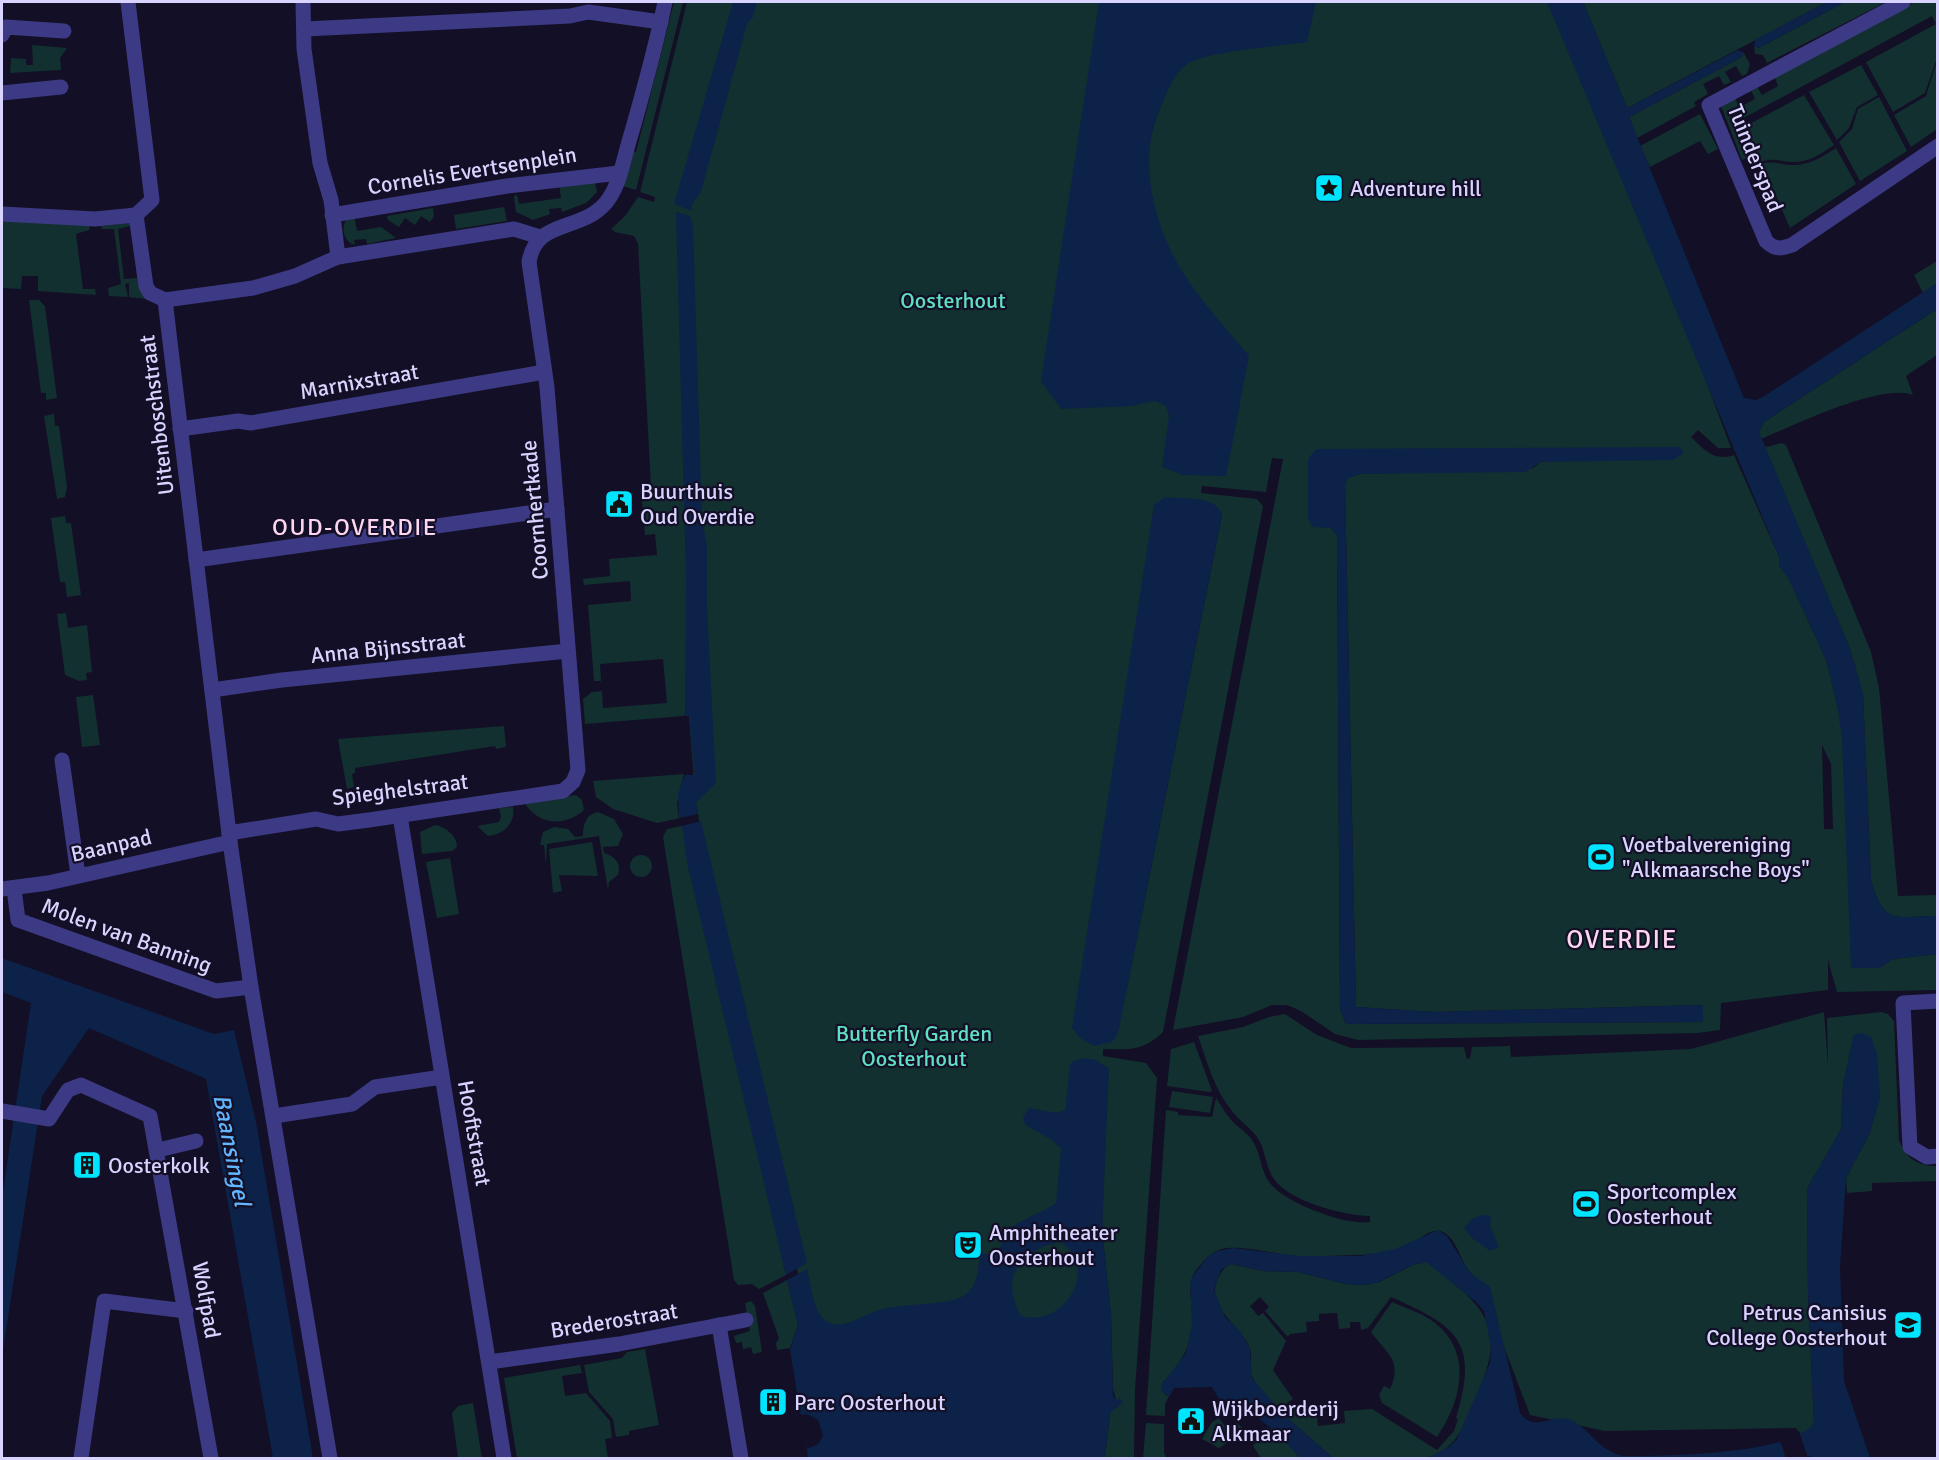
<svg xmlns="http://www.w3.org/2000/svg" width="1939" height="1460" viewBox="0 0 1939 1460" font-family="Signika,sans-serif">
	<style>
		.green { fill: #12302f; fill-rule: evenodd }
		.water { fill: #0c2248; fill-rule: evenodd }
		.pier { fill: #130f26 }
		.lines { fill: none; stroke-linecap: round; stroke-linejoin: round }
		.minor { stroke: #3d3a85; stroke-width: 15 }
		.labels { text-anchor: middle; stroke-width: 4.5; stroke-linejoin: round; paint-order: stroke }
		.street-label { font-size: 22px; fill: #d9d4ff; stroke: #130f26 }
		.poi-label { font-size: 22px; fill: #d9d4ff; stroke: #130f26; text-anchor: start }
		.park-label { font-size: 22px; fill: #5fe0c0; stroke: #130f26 }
		.neighbourhood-label { font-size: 24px; letter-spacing: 1.5px; fill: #ffd6f0; stroke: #130f26 }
		.water-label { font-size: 24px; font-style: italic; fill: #62b6ff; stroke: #130f26 }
		.quarter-label { font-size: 26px; letter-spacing: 1.5px; fill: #ffd6f0; stroke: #130f26 }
	</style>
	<rect width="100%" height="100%" fill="#130f26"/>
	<g class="green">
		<polygon points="674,2 683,2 636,190 623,186 632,151 636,152"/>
		<path d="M687,2H1564L1731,448H1718L1698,430L1691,437C1704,450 1715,462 1734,455L1780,559L1779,565L1789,579L1827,662L1838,709L1879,968L1893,959L1937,954V990L1837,992L1828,960V990L1721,1003L1720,1030L1698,1033L1358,1040L1335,1034L1301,1011L1287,1005H1272L1243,1017L1173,1030L1283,459L1272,458L1266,492L1202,486L1201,493L1257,499L1263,506L1163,1032C1142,1052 1130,1049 1103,1049V1056L1146,1063L1157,1078L1135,1390L1134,1458H1105L1110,1413L1116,1400L1113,1389L1111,1314L1102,1230L1108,1066L1085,1458L807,1314L705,854L696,803L688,707L684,716L585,724L583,699L592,692L602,691L603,708L667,703L663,659L600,664L601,681H594L588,605L631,601L630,581L584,585L583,579L610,576L609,559L657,555L655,534L645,535L641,489L651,487L638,244L634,236L615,232L611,229L625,216L638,197L654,202L655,197L640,192ZM1677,451L1541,462L1533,468L1360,474L1348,478L1345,484L1356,1007L1434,1012L1702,1005V1022L1346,1024L1340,1009L1337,535L1331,528L1308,519V461ZM1221,511L1222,515L1117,1038ZM1822,745L1831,764L1833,829H1824Z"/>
		<polygon points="1583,2 1827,2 1627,108"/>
		<polygon points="1845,2 1886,2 1767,63 1763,55 1755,54 1754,46 1759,48"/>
		<path d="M1915,2H1937V58L1925,93L1893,112L1866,62L1936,24L1932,16L1740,120L1744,127L1804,95L1834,145C1821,154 1810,162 1794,162C1781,162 1774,157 1761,162L1758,154L1742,160L1721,106L1734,97L1740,107L1755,99L1750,88L1756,85L1762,95L1778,86L1774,76Z"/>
		<polygon points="32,45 67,48 60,58 61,70 10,73 11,58 26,59 26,65 33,65"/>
		<polygon points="1743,52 1750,64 1747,74 1742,76 1736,66 1725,72 1731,82 1724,85 1719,76 1703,84 1708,94 1694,102 1696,106 1637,138 1629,117 1742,57"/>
		<polygon points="1937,61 1937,129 1911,147 1894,115 1926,96"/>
		<polygon points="1861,65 1878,95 1857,107 1849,128 1837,140 1809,92"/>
		<polygon points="1879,97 1907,151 1860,181 1839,142 1852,129 1858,109"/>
		<polygon points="1700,114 1718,149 1708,154 1700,141 1650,167 1640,146"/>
		<path d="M1836,148L1856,184L1790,228L1762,164C1775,160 1783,166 1796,165C1812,164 1823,156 1836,148Z"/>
		<polygon points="595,182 597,192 586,203 562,212 561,208 549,209 550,214 533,220 516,212 514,196 517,195 519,204 561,198 559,183"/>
		<polygon points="504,207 507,221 456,229 454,215"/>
		<polygon points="433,208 434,216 430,222 421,216 415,225 405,218 399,227 388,220 387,216"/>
		<path d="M354,216L357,231L381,227L396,238L367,244L366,239L354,240L355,245C344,242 340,228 347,219Z"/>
		<polygon points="2,219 90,224 89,230 76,234 83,289 95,289 96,295 38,291 38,276 22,276 21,289 2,288"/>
		<polygon points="130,223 130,226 118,229 124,279 137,278 141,291 147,299 129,297 129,283 125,284 128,297 109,296 108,288 121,284 114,229 102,229 101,226"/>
		<polygon points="1937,261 1937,283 1923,293 1914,275"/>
		<polygon points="29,300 39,300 45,306 57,398 46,400 46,393 41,393"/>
		<path d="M1937,309V355L1906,376L1913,395C1881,383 1795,425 1761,439L1759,432L1764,422Z"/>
		<polygon points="54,414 55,426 59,426 67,487 65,497 57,499 44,416"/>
		<path d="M1781,443L1786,445L1871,652L1879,688L1898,896L1937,895V916C1895,916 1884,927 1871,880L1863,694L1850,649L1764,445L1767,447Z"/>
		<polygon points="65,516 66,523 71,523 81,595 67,597 65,582 60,582 51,518"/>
		<polygon points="66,613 68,628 87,625 92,672 86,673 87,680 79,681 65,675 57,614"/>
		<polygon points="93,695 100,745 82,747 76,697"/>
		<polygon points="504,726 506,747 496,749 495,746 355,768 355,773 352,774 354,787 347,789 338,739"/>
		<polygon points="684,774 677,803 679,818 676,819 657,823 613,809 596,797 593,781"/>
		<path d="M576,795L582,800L584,810C565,827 539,825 525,804Z"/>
		<path d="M513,807C516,823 503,835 488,836L477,826L499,822L501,817L499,808Z"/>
		<path d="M598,812L614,819L623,834L618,846L603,847L604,853C615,856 622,864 618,875L609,882L608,890L599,836L547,844L546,865L544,845H540L543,832L554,827L568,829L575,837L583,836C583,825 586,814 598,812Z"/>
		<path d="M435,825C446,827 457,836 457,847L452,851L422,854L420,832Z"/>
		<polygon points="682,826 786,1275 759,1289 752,1284 738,1285 734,1280 663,837 667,829"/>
		<polygon points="592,842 598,876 559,875 562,891 553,893 549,849"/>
		<circle cx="641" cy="866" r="11"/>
		<polygon points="450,858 459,914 437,918 426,862"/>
		<path d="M1824,1012L1828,1067L1827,1018L1881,1012L1888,1014L1894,1021L1899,1140C1906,1159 1918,1166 1937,1166V1181L1872,1183V1191L1847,1193L1846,1178L1870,1133L1854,1035L1843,1085L1841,1129L1807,1189L1808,1292L1814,1423L1808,1431L1800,1434L1796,1428L1605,1431L1530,1415L1478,1279C1460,1270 1460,1237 1440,1231C1431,1229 1422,1237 1415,1241C1400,1250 1375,1255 1358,1255C1338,1255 1318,1257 1298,1256C1277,1255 1241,1244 1221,1249C1211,1252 1203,1261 1197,1269C1186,1283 1191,1297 1193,1313C1195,1340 1182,1363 1163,1382L1165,1395L1169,1396L1165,1404V1416L1146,1415L1166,1110L1178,1112V1115L1212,1117L1216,1098C1222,1107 1227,1116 1235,1124C1241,1129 1247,1133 1252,1140C1261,1153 1260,1169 1269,1182C1284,1203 1346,1226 1370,1222V1216C1345,1216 1288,1201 1274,1179C1265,1166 1266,1150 1257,1137C1250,1127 1239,1121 1232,1111C1214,1089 1207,1062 1198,1036L1243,1027L1269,1017L1285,1014L1317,1035L1351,1048L1464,1047L1467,1059L1470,1058L1472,1047L1510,1046L1511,1057L1691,1049Z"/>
		<polygon points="1194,1042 1212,1091 1210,1092 1167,1086 1171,1049"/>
		<polygon points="1172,1091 1213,1097 1210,1113 1169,1107"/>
		<path d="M1426,1262C1438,1268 1448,1279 1458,1287C1505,1326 1494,1355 1473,1404C1463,1428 1457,1445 1433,1456C1417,1460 1353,1458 1333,1458L1284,1415L1297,1405L1305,1416L1317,1415L1318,1426L1345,1423L1344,1411L1372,1409L1437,1450L1454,1431L1458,1419L1456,1418C1479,1341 1458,1327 1391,1297L1368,1328L1361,1330L1360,1322H1350V1328L1339,1329L1337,1313L1319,1314V1321L1306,1322L1307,1332L1290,1334L1288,1337L1265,1311L1269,1307L1260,1297L1250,1306L1258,1316L1263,1313L1286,1341L1273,1370L1293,1399L1278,1409C1272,1402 1255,1384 1252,1376C1248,1368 1253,1358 1250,1349C1242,1325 1206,1309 1217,1281C1221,1272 1223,1268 1231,1264L1263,1271L1298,1272L1346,1284L1365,1285L1379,1282L1413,1265Z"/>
		<polygon points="787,1280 798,1325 790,1348 777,1350 776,1343 779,1338 763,1293"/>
		<polygon points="751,1301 755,1306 762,1352 753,1354 751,1347 743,1349 742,1342 736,1343 734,1336 750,1331 745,1303"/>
		<path d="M1392,1302C1403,1307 1416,1311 1426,1317C1474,1345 1464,1398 1437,1437L1382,1403L1379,1395L1384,1386L1390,1389C1403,1361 1387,1354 1371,1332Z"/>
		<polygon points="645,1349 659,1425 629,1431 629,1435 616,1437 613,1419 589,1392 584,1365 622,1358 627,1352"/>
		<polygon points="580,1365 582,1373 562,1376 565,1396 586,1393 610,1421 612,1438 605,1439 608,1458 517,1458 504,1378"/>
		<polygon points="473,1403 482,1458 458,1458 452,1413 458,1406"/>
		<polygon points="1219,1418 1224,1425 1237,1423 1246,1431 1219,1448 1202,1439 1212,1422"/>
		<polygon points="1146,1423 1164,1424 1164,1452 1166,1458 1143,1458"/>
		<polygon points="1267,1427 1279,1433 1300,1458 1261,1458 1253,1446"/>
	</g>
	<g class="water">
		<polygon points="733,2 757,2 753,17 747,24 701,192 692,204 692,211 674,204"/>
		<path d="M1099,2H1316L1307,42C1281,46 1205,51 1186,65C1172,76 1165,97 1159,112C1148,139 1147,165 1152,193C1165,264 1204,302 1249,356L1226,476L1182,475L1162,467L1169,416L1166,406L1155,401L1131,406L1061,409L1041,381Z"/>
		<path d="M1547,2H1583L1627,108L1738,50L1743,52L1742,57L1629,117L1744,398L1756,400L1763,397L1937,283V309L1764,422L1759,432L1850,649L1863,694L1871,880C1884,927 1895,916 1937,916V954L1893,959L1879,968H1851L1842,739L1838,709L1827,662L1789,579L1779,565L1780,559Z"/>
		<polygon points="1827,2 1845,2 1759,48 1754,46 1755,40"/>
		<polygon points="676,212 690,216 693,227 702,518 707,547 707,608 716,783 696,803 698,814 679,818 678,794 685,775 695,775 689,716 685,716 686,576"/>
		<polygon points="1681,447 1683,453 1673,460 1541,462 1525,472 1360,474 1348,478 1345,484 1356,1007 1434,1012 1703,1005 1703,1022 1346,1024 1340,1009 1337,535 1331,528 1312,527 1308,519 1308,459 1316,449"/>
		<path d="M1165,497C1182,499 1217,495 1222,515L1118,1033L1112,1042L1094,1046L1080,1038L1072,1028L1154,505Z"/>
		<polygon points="701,821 807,1263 786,1275 687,863 682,826"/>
		<polygon points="2,958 214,1034 234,1030 256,1122 313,1458 273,1458 206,1079 89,1028 42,1096 2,1357 2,1198 31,1003 2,992"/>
		<path d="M1862,1033L1871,1037L1877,1054L1880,1098L1870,1133L1846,1178L1840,1267L1844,1381L1870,1458H1815L1811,1456L1803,1458H1427L1449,1447L1457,1439L1490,1363L1491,1348L1484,1311L1476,1302L1426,1262L1413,1265L1378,1282L1365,1285L1346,1284L1298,1272L1263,1271L1231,1264L1221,1270L1214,1289L1225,1317L1240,1331L1250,1349L1252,1378L1284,1415L1333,1458H1300C1279,1433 1252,1408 1219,1399C1203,1395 1173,1405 1161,1390L1162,1384L1186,1353L1192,1324L1190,1283L1193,1276L1208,1256L1217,1251L1233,1248L1299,1256H1360L1395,1249L1438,1230L1447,1236L1470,1273L1490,1287L1520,1413C1535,1433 1549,1414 1568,1419C1588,1425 1596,1450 1623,1456C1663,1456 1792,1455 1814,1423L1808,1292L1807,1189L1841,1129L1843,1085L1854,1035Z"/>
		<path d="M1085,1058L1096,1060L1109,1069L1102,1230L1111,1314L1113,1396L1116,1400L1120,1398L1123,1403L1110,1413L1105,1458H808L790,1350L798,1325L787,1280L807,1269C811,1285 813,1311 826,1321C842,1332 864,1314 879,1310C902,1303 950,1306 965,1295C980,1284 976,1267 982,1253L989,1255L998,1252L1002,1243L1001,1235C1018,1220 1038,1215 1056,1203L1061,1149L1052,1140L1025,1125L1023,1117L1029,1108L1057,1113L1065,1110L1070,1065L1073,1061ZM1061,1242C1067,1247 1074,1252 1076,1260C1086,1292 1053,1326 1021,1316C999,1276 1020,1249 1061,1242Z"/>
		<polygon points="1482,1215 1491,1216 1490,1226 1499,1247 1490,1251 1472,1238 1464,1228 1472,1219"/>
	</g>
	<g class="pier">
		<polygon points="1212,1387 1222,1404 1206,1399 1168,1399 1174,1388"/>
		<polygon points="807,1414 818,1420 823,1436 818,1444 807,1449 800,1415"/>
		<polygon points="1799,1431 1808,1458 1786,1458 1779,1438"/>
	</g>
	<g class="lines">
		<g class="minor">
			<polyline points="128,2 152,200 136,215"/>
			<polyline points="303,2 304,49 320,163 331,200 338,257"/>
			<path d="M1903,2L1709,105L1766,241C1775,250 1781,249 1792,245L1938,146"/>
			<polyline points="305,29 570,16 588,12 661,22"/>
			<polyline points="2,35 6,27 64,31"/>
			<polyline points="2,93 61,87"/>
			<polyline points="2,214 95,219 136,215"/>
			<polyline points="136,215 146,286 150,293 165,300"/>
			<polyline points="332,215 507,186 619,173"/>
			<polyline points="165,300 230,842 251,987 330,1458"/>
			<polyline points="165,300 253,288 295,276 338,257 514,229 540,237"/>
			<polyline points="180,429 238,421 251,423 544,372"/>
			<polyline points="196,560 557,509"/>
			<polyline points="212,690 282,680 568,651"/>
			<polyline points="62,760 78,875"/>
			<polyline points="400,816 504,1458"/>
			<path d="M229,833L316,819L338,824L369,820L563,791L573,782L578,770L547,387L529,262C536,216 587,234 610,197C620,182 623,162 628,145C642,97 655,50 665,2"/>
			<polyline points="2,889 48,883 230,842"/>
			<polyline points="14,889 18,920 216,991 251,987"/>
			<polyline points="1938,1001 1903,1003 1910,1147 1927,1157 1938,1156"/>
			<polyline points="2,1111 49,1119 68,1090 81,1085 150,1116 211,1458"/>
			<polyline points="274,1116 352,1104 375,1087 442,1077"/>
			<polyline points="158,1150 196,1141"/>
			<polyline points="719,1325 741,1458"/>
			<polyline points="489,1362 619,1344 746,1320"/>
			<polyline points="81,1458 104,1301 186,1311"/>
		</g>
	</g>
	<defs>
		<g id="sight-square" transform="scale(1.5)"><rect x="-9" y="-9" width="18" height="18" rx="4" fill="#00e5ff" stroke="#130f26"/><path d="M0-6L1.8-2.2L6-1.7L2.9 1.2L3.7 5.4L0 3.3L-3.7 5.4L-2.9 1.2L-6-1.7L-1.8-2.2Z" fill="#111"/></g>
		<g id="civic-square" transform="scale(1.5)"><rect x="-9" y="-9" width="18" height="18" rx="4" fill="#00e5ff" stroke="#130f26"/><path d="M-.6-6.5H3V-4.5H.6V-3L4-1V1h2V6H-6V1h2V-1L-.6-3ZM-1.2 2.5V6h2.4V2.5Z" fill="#111"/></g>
		<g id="stadium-square" transform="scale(1.5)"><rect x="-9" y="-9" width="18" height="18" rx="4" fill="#00e5ff" stroke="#130f26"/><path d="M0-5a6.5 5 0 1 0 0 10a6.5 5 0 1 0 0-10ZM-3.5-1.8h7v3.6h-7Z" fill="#111"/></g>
		<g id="building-square" transform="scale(1.5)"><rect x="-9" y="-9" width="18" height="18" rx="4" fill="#00e5ff" stroke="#130f26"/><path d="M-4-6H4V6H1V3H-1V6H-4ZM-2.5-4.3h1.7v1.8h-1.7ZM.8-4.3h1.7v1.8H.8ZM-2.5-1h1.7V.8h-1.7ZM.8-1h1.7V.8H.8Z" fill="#111"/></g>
		<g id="theatre-square" transform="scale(1.5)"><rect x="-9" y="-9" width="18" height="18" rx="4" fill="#00e5ff" stroke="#130f26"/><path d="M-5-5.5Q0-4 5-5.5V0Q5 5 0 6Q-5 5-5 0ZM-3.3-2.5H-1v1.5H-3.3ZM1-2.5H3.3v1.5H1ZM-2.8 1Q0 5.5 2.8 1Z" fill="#111"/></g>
		<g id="school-square" transform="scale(1.5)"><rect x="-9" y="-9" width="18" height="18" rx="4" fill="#00e5ff" stroke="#130f26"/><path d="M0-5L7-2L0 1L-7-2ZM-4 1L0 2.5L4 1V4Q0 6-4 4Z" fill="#111"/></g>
	</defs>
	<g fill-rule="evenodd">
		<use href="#sight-square" x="1329" y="188"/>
		<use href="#civic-square" x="619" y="504"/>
		<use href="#stadium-square" x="1601" y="857"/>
		<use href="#building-square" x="87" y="1165"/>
		<use href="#stadium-square" x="1586" y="1204"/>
		<use href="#theatre-square" x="968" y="1245"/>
		<use href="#school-square" x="1908" y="1325"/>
		<use href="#building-square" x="773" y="1402"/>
		<use href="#civic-square" x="1191" y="1421"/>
	</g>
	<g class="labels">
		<g class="street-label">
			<text transform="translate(1756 158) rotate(68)" y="8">Tuinderspad</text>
			<text transform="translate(472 170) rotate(-9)" y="8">Cornelis Evertsenplein</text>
			<text transform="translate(359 381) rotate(-10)" y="8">Marnixstraat</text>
			<text transform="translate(156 415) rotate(-97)" y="8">Uitenboschstraat</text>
			<text transform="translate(534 510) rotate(-95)" y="8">Coornhertkade</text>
			<text transform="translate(388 647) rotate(-6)" y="8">Anna Bijnsstraat</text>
			<text transform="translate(400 789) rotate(-7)" y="8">Spieghelstraat</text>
			<text transform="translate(111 845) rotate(-13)" y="8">Baanpad</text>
			<text transform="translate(127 935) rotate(20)" y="8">Molen van Banning</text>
			<text transform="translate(475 1133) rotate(80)" y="8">Hooftstraat</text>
			<text transform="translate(207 1300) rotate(80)" y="8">Wolfpad</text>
			<text transform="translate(614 1320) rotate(-9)" y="8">Brederostraat</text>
		</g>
		<g class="poi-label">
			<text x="1350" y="196">Adventure hill</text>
			<text x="640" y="499">Buurthuis<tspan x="640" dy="25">Oud Overdie</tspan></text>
			<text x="1622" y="852">Voetbalvereniging<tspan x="1622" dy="25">"Alkmaarsche Boys"</tspan></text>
			<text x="108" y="1173">Oosterkolk</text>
			<text x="1607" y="1199">Sportcomplex<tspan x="1607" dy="25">Oosterhout</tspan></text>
			<text x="989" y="1240">Amphitheater<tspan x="989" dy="25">Oosterhout</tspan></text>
			<text x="1887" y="1320" text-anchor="end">Petrus Canisius<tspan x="1887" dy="25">College Oosterhout</tspan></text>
			<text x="794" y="1410">Parc Oosterhout</text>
			<text x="1212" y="1416">Wijkboerderij<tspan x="1212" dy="25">Alkmaar</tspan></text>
		</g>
		<g class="park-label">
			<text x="953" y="308">Oosterhout</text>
			<text x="914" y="1041">Butterfly Garden<tspan x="914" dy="25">Oosterhout</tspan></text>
		</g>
		<g class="neighbourhood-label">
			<text x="355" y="535">OUD-OVERDIE</text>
		</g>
		<g class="water-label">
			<text transform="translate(232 1150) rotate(79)" y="8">Baansingel</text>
		</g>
		<g class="quarter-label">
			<text x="1622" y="948">OVERDIE</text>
		</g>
	</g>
	<rect width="1939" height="1460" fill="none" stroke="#d9d4ff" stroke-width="6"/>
</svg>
